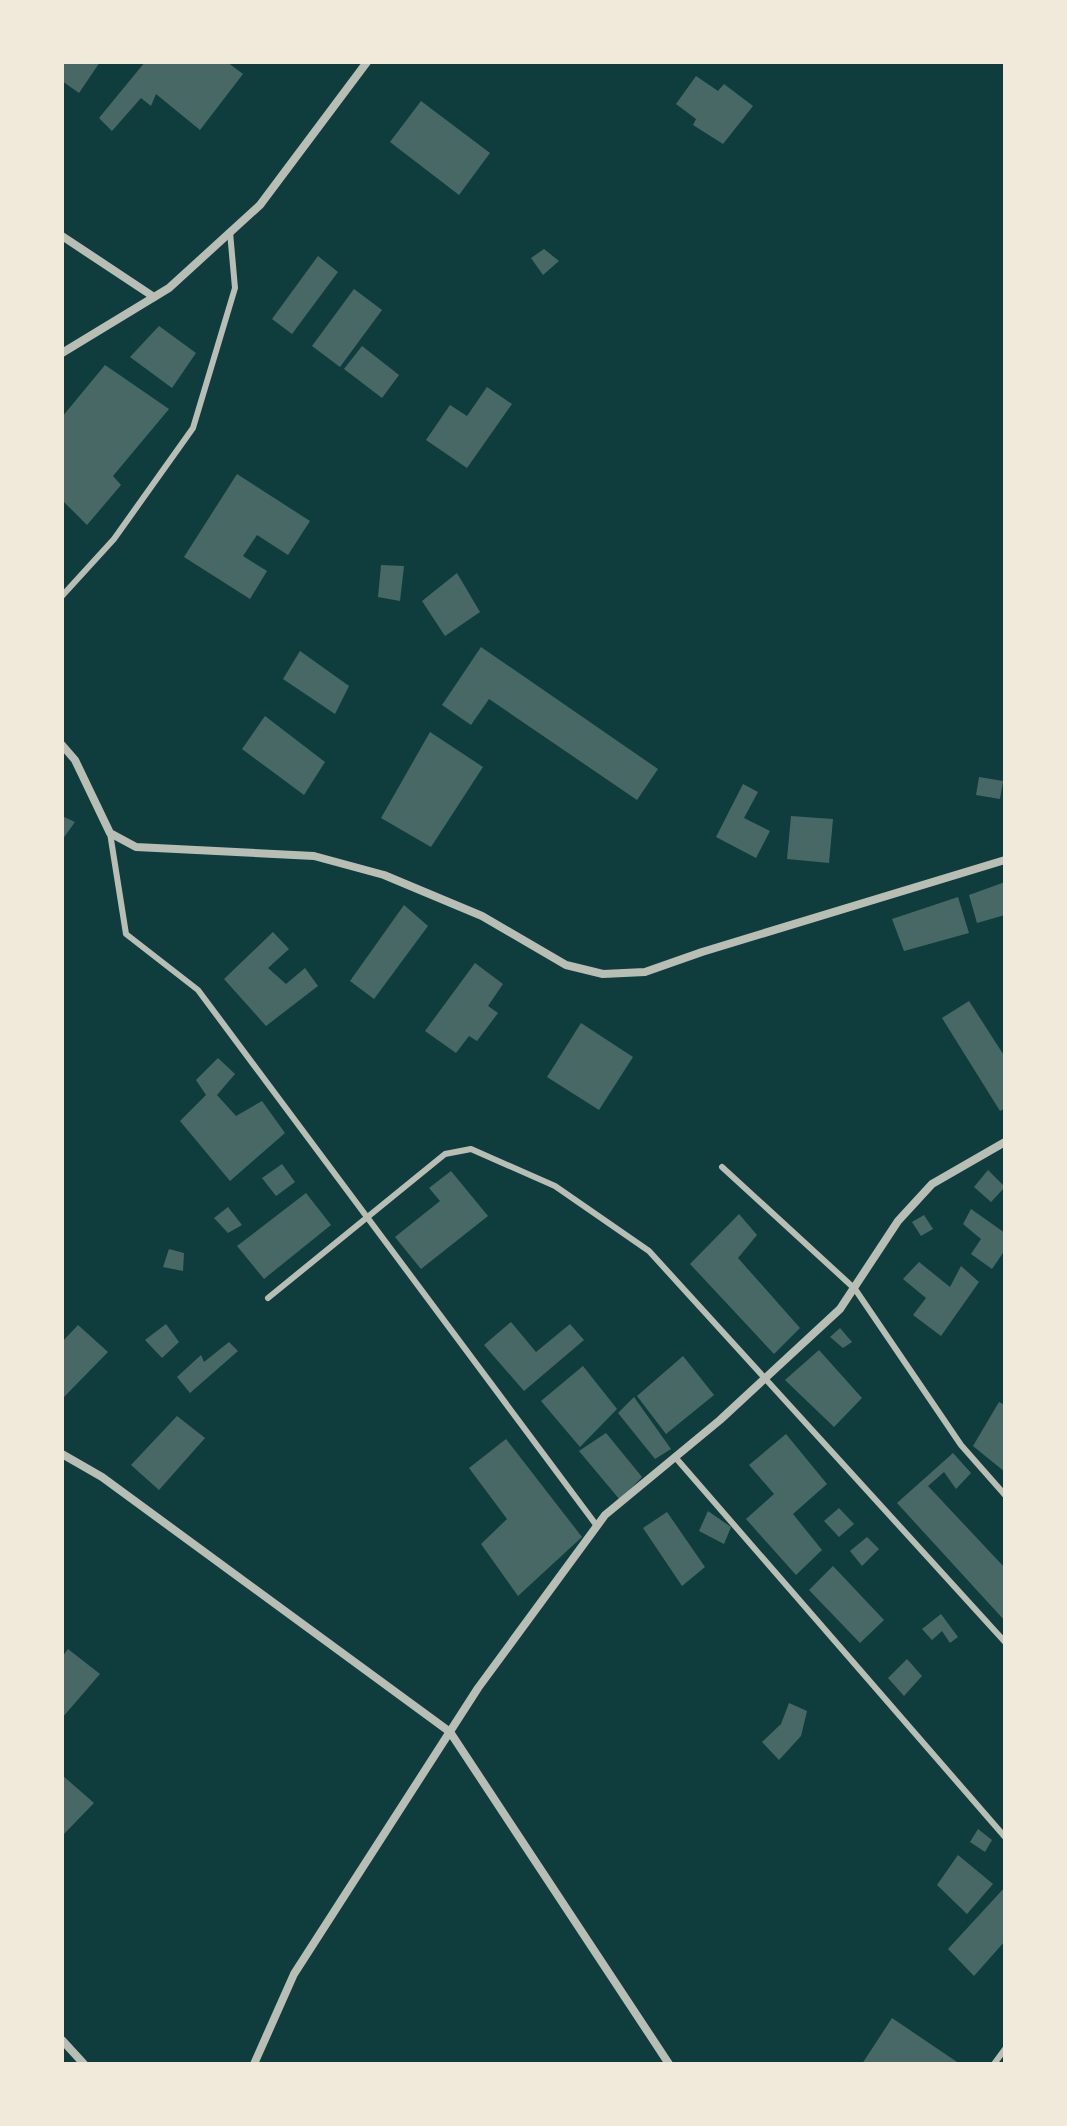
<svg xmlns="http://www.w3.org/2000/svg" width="1067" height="2126" viewBox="0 0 1067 2126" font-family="'Space Grotesk',sans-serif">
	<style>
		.building { fill: #486865 }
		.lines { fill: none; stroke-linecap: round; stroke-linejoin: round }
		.service { stroke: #b8beb3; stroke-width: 6 }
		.minor { stroke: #b8beb3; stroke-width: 8 }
	</style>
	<rect width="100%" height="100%" fill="#0f3d3e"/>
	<g class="building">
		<polygon points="62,62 100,62 79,93 62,81"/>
		<polygon points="145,62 227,62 243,74 200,130 156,94 151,106 141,98 112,131 99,118"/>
		<polygon points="696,76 718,91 724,84 753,106 723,144 693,125 696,119 676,104"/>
		<polygon points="421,101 490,153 459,195 390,142"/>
		<polygon points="544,249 559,261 543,275 531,258"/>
		<polygon points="318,256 338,272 292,334 272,319"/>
		<polygon points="354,289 382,310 340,367 312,346"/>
		<polygon points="159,326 196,353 172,388 130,357"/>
		<polygon points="362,346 399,375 382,398 344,369"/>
		<polygon points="105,365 169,409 113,476 121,485 87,525 62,500 62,417"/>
		<polygon points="487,387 512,404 467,468 426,440 450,405 467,416"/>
		<polygon points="237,474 310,521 288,555 257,535 243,556 267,571 250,599 184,557"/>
		<polygon points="381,565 404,566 400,601 378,597"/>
		<polygon points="457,573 480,612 445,636 422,601"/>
		<polygon points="481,647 658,769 637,800 489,699 471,725 442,705"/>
		<polygon points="300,651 349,686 335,714 283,679"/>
		<polygon points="265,716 325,762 304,795 242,749"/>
		<polygon points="430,732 483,767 431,847 381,818"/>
		<polygon points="979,777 1003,781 1000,799 976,795"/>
		<polygon points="743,784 758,792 744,818 770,831 756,858 716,837"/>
		<polygon points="62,816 75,822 62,840"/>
		<polygon points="791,816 833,819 829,863 787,859"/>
		<polygon points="1005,882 1005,915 977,923 969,895"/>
		<polygon points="958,897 969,933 904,951 892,919"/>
		<polygon points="404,905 428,926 374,999 350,981"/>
		<polygon points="273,932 289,949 268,968 286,984 305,968 318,986 266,1026 224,979"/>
		<polygon points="475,963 503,984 488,1006 498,1013 477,1041 469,1036 456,1053 425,1031"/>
		<polygon points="969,1001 1005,1057 1005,1108 1000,1111 942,1018"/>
		<polygon points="581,1023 633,1057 599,1110 547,1077"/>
		<polygon points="218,1058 235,1074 217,1095 236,1116 262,1101 285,1133 230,1181 180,1121 206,1095 196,1080"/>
		<polygon points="282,1164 295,1182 276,1196 262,1178"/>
		<polygon points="988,1170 1005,1187 991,1202 974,1187"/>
		<polygon points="451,1171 488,1216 421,1269 395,1237 440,1201 429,1188"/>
		<polygon points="306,1193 331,1225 264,1279 237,1246"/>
		<polygon points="228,1207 242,1225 228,1233 214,1218"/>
		<polygon points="971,1209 1005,1233 1005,1250 992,1269 971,1254 981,1239 963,1224"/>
		<polygon points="739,1214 757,1235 738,1258 800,1328 774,1354 690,1264"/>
		<polygon points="924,1215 933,1229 921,1236 912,1222"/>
		<polygon points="169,1249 184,1253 183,1271 163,1267"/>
		<polygon points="919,1262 950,1287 961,1266 979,1282 941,1336 913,1315 926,1298 903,1279"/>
		<polygon points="511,1322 536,1352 570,1324 584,1340 524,1391 484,1345"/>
		<polygon points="166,1324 179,1342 162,1358 145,1340"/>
		<polygon points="78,1325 108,1352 62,1399 62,1342"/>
		<polygon points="840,1328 852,1342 843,1348 830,1337"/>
		<polygon points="229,1342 238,1351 190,1393 177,1377 201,1355 204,1362"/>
		<polygon points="819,1350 862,1398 834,1427 785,1380"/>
		<polygon points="683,1356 714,1395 666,1434 637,1396"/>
		<polygon points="583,1366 617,1409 580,1447 541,1401"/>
		<polygon points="634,1397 671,1449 655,1459 618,1413"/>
		<polygon points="999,1402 1005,1405 1005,1472 973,1446"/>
		<polygon points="177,1416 205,1438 159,1490 131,1465"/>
		<polygon points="606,1433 642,1477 620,1500 579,1451"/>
		<polygon points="786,1434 827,1484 793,1514 822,1550 796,1575 746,1519 774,1494 749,1465"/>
		<polygon points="506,1439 582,1537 518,1596 481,1544 507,1519 469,1468"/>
		<polygon points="953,1453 971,1473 956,1489 944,1472 928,1486 1005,1568 1005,1621 897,1503"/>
		<polygon points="839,1508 854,1524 839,1537 824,1521"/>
		<polygon points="708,1511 731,1527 724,1544 699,1531"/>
		<polygon points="667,1512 705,1567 682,1586 643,1528"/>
		<polygon points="867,1537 879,1549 862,1566 850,1551"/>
		<polygon points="833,1566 884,1620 860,1643 809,1590"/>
		<polygon points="941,1614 958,1637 950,1643 942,1631 932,1640 922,1629"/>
		<polygon points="68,1649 100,1674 62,1718 62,1657"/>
		<polygon points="907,1659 922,1676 904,1696 888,1678"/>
		<polygon points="789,1703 807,1711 801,1736 779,1760 762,1742 781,1724"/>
		<polygon points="62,1775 94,1803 62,1836"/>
		<polygon points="978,1829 992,1840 985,1852 970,1842"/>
		<polygon points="958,1855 993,1884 967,1914 937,1885"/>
		<polygon points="1005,1887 1005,1941 974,1976 948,1949"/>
		<polygon points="892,2018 960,2064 862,2064"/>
	</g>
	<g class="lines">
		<g class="service">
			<polyline points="62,596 114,539 193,428 235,288 230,232"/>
			<polyline points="110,833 126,934 198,990 597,1526"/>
			<polyline points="722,1167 855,1289 961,1445 1005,1495"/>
			<polyline points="268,1298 445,1154 471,1149 555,1186 649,1251 1005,1642"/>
			<polyline points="675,1457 1005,1837"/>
			<polyline points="994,2064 1005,2049"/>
		</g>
		<g class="minor">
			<polyline points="62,236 154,297"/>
			<polyline points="62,353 169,288 260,205 367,62"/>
			<polyline points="62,745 75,760 110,833 136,847 314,856 384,875 482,916 566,965 603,974 645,972 702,952 1005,860"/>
			<polyline points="62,1454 102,1477 450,1732 669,2064"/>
			<polyline points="62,2040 84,2064"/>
			<polyline points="254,2064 294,1974 478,1688 605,1515 720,1420 840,1309 898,1221 932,1184 1005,1142"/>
		</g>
	</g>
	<rect width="1067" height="2126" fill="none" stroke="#f1e9da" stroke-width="128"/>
</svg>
